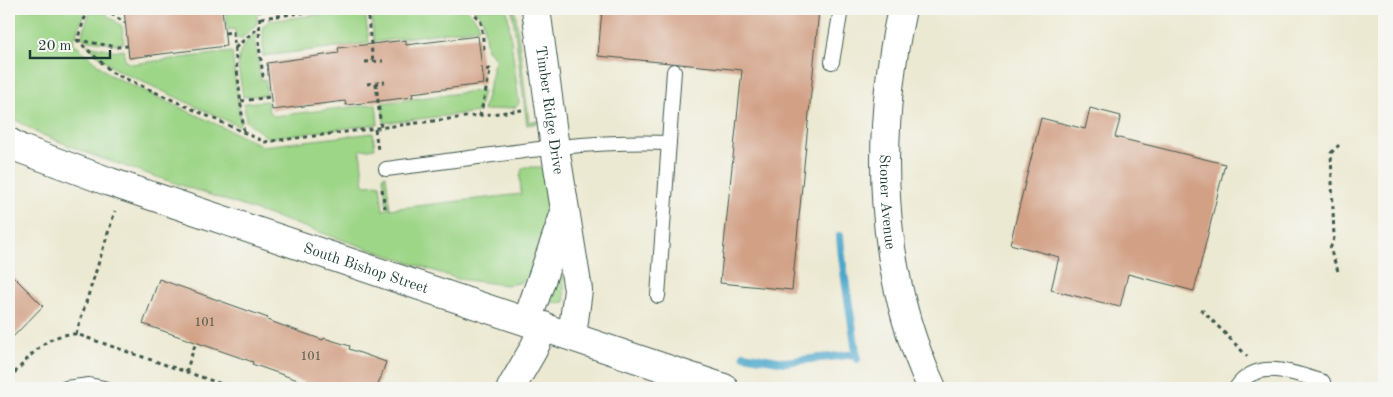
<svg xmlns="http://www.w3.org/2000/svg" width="1393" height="397" viewBox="0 0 1393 397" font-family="'Old Standard TT',serif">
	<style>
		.green { fill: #9ed688; stroke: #5e8a5e }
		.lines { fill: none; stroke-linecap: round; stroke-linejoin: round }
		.stream { stroke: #4da7cb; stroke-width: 8 }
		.building { fill: #d2a085 }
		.service-casing { stroke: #3e574c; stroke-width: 16 }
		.minor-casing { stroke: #3e574c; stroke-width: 30 }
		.path { stroke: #3e574c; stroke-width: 3; stroke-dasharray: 4 4; stroke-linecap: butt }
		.service { stroke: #fff; stroke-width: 14 }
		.minor { stroke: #fff; stroke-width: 28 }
		.labels { text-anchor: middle; stroke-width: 5; stroke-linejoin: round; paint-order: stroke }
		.number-label { font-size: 12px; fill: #4c5648 }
		.street-label { font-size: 15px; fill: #1f3d34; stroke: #f6f6f2 }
	</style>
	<rect width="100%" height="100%" fill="#f6f6f2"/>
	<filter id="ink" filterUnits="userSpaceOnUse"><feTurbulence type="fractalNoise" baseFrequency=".02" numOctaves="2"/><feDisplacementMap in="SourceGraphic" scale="10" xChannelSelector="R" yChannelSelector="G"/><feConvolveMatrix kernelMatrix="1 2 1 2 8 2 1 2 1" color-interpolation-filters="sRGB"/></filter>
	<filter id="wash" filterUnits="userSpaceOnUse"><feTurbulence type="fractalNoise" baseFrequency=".0096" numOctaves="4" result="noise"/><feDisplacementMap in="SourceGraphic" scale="20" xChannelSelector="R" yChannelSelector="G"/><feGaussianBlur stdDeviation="1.12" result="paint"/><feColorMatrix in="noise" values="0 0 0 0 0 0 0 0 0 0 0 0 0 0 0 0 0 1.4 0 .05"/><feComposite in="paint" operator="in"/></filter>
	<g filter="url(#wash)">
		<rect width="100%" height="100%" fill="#ece9d2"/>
		<g class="green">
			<polygon points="9,9 86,9 73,42 110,75 263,146 373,133 375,148 360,150 364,185 380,184 383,210 387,209 383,176 386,175 390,209 521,194 520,177 522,169 526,167 541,167 545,172 550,217 529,276 519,283 506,285 458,279 95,156 38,133 9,116"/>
			<polygon points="91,9 99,9 122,26 124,43 116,44 83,39 82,34"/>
			<polygon points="229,9 257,9 257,24 242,38 236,38 235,29 228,30 226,13 229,13"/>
			<polygon points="361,9 365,12 369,43 263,56 263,26 269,21"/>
			<polygon points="373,9 467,9 478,22 479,28 374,42 371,12"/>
			<polygon points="474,9 507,9 519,103 516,107 483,111 493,72 493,66 495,63 494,56 487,50 483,20"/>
			<polygon points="512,9 515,9 529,122 539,121 539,123 527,125"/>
			<path d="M257,32L256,47L261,80L265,79L267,95L243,97C239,66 230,54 257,32Z"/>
			<polygon points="87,45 117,51 124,50 125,61 131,64 232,52 241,123 238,126 113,68"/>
			<polygon points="483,90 478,112 384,123 382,103"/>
			<polygon points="267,101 269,112 274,116 376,104 378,124 268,138 246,121 244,103"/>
			<polygon points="563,265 565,302 554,303 549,299 554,270"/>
		</g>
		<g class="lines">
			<g class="stream">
				<path d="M840,236C843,277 852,318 857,359"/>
				<polyline points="744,355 784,362 857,354"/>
			</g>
		</g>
		<g id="blocks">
			<g class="building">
				<polygon points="138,9 222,9 226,46 129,58 124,10"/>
				<polygon points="602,9 819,10 792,290 720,283 742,70 598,56"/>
				<polygon points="478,36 484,84 412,93 413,97 346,105 345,101 272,110 267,63 339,53 338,48 406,40 406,45"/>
				<polygon points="1090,108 1121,116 1115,137 1225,164 1194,291 1128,274 1120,307 1051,290 1059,257 1010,244 1041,118 1085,129"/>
				<polygon points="9,272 43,306 9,341"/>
				<polygon points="159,279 268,318 267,320 323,340 324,338 350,346 349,349 386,362 377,388 307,388 309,384 252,364 253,362 143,324"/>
			</g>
		</g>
	</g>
	<g filter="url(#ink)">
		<use href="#blocks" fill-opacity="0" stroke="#3e574c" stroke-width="1"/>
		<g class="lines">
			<g class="service-casing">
				<g id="service">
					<polyline points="832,62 841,9"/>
					<path d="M386,169C480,158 575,139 669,143"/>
					<polyline points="658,296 674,71"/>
					<polyline points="66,388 89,385 104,388"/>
					<path d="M1236,388C1257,357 1294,373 1323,382"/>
				</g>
			</g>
			<g class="minor-casing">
				<g id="minor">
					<path id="s1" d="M536,9L555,148L578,290L572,336"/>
					<path id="s2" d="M902,9C875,134 877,270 932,388"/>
					<path id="s3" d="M9,142L21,149L110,182L724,388"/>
					<polyline points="527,321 564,215"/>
					<polyline points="511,388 533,350 544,326"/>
				</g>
			</g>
			<g class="path">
				<polyline points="88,9 77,40 113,73 265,142 522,110"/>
				<polyline points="104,9 125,23"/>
				<polyline points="260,9 259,46 263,76 268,75"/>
				<polyline points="367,9 373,62"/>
				<polyline points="470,9 481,22 484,48 479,48"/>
				<polyline points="222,11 226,9"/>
				<polyline points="563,11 578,9"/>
				<polyline points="261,18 332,9"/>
				<polyline points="225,33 233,32 244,133"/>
				<polyline points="77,40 117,47 128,46"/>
				<polyline points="235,48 260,26"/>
				<polyline points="365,62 383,61"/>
				<polyline points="376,83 381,128"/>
				<polyline points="367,84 385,82"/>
				<polyline points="241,101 271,97"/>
				<polyline points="480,116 490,72 490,69 482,70"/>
				<polyline points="375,129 378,150"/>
				<polyline points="382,189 385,208"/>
				<polyline points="1338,271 1330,249 1334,238 1331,153 1339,145"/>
				<polyline points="1201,309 1247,356"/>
				<polyline points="76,334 115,211"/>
				<polyline points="186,372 196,342"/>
				<path d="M9,379C29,358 45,333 76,334L233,388"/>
				<polyline points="300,388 302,382"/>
			</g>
			<use href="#service" class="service"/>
			<use href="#minor" class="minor"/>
		</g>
	</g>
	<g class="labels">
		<g class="number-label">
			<text x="205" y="326">101</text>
			<text x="311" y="360">101</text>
		</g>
		<g class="street-label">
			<text dy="5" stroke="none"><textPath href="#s1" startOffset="102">Timber Ridge Drive</textPath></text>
			<text dy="5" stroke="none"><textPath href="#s2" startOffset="194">Stoner Avenue</textPath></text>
			<text dy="5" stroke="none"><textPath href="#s3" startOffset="379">South Bishop Street</textPath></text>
		</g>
	</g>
	<rect width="1393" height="397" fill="none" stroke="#f6f6f2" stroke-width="30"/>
	<path d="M30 50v8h80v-8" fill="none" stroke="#1f3d34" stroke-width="2.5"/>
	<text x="38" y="50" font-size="15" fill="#1f3d34" stroke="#f6f6f2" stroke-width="4" paint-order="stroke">20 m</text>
</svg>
